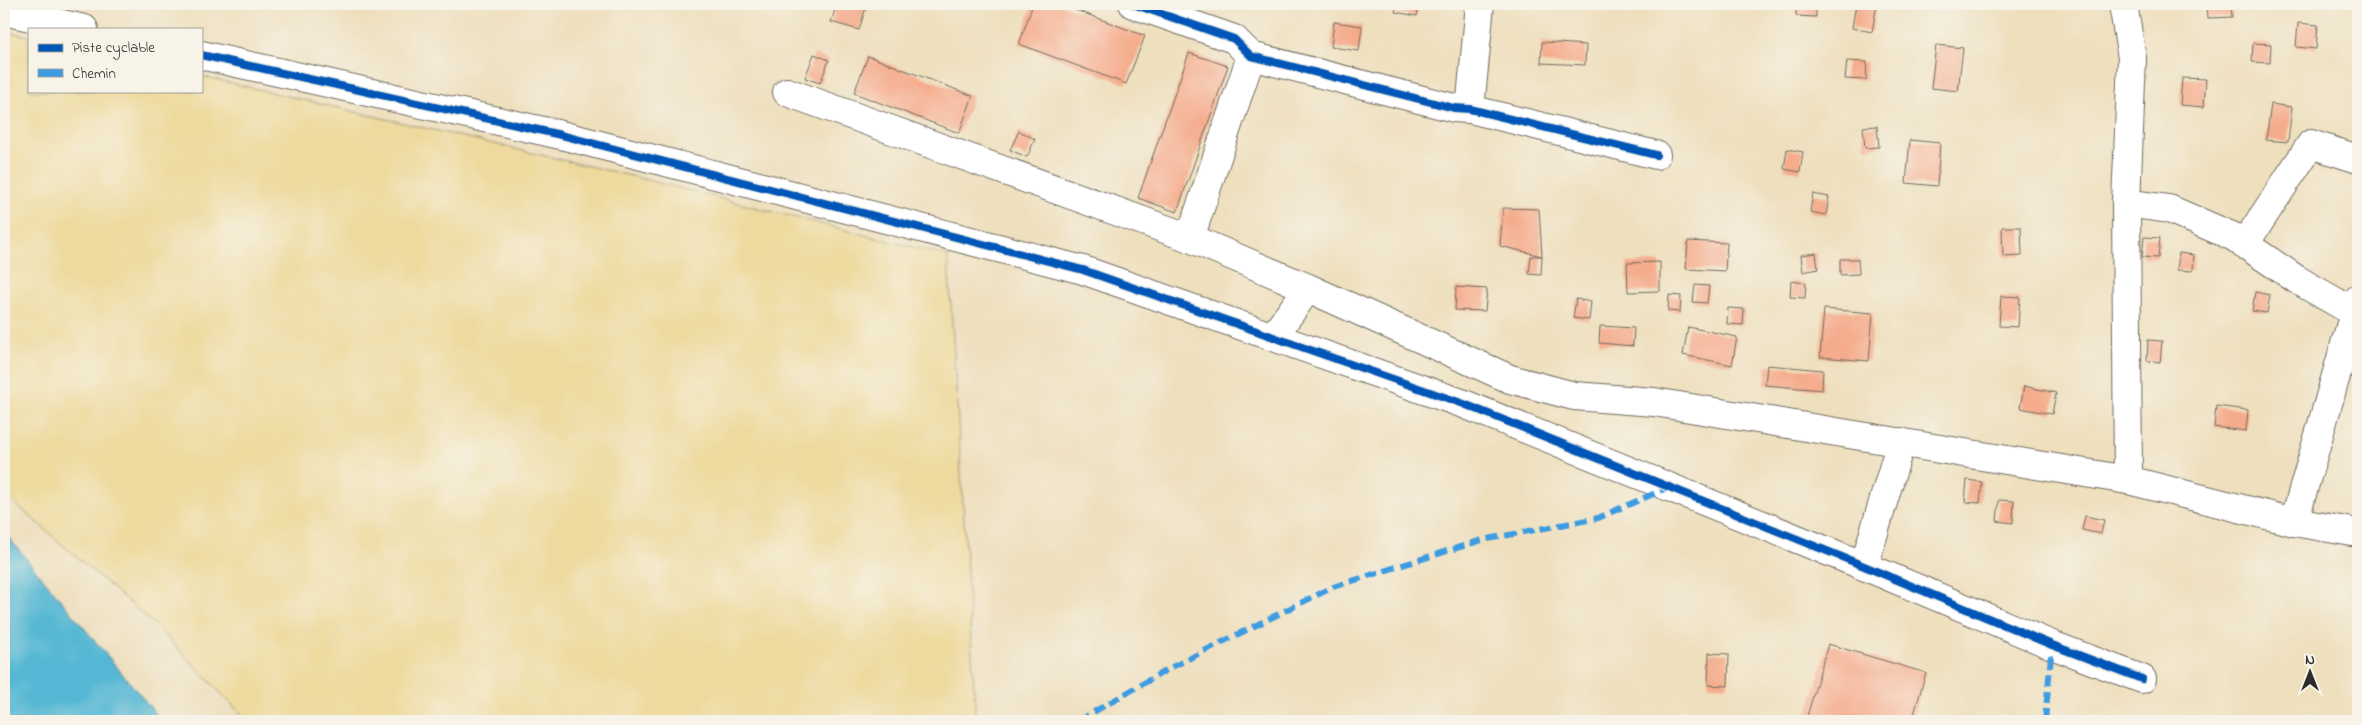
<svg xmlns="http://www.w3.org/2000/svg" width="2362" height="725" viewBox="0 0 2362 725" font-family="'Indie Flower',sans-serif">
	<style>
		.sand { fill: #eeda9e; stroke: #8c8264 }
		.water { fill: #55b7d3; stroke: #40717f }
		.building { fill: #f5ac8c }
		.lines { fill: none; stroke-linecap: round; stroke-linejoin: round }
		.minor-casing { stroke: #6f6a5e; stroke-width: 30 }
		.minor { stroke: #fff; stroke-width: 28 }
		.quiet { stroke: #3d9ce1; stroke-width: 6; stroke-dasharray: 12 6; stroke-linecap: butt }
		.cycleway-casing { stroke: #f7f3e8; stroke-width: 11 }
		.cycleway { stroke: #0057b8; stroke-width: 8 }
	</style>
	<rect width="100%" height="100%" fill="#f7f3e8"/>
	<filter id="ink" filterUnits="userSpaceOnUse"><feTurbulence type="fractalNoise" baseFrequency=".02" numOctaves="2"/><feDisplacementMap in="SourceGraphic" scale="10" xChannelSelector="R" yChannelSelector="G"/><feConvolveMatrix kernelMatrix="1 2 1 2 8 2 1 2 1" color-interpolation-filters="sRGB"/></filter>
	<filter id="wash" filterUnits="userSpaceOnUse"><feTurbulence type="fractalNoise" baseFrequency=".0096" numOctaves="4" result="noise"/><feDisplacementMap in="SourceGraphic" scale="20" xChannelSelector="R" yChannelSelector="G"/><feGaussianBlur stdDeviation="1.12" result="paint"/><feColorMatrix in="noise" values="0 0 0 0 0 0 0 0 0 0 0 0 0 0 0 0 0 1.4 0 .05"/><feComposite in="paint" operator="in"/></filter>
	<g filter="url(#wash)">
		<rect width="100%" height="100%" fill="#eedfbd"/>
		<polygon class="sand" points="4,31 29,36 29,91 201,91 201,76 627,175 948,256 976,721 248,721 154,624 4,494"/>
		<polygon class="water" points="4,532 162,721 4,721"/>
		<g id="blocks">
			<g class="building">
				<polygon points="837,4 867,4 859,30 831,22"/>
				<polygon points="1033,4 1060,4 1145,36 1126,84 1019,44"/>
				<polygon points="1397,4 1419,4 1417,16 1395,12"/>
				<polygon points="1796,4 1816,4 1816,17 1796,16"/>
				<polygon points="1856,4 1877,4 1872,32 1852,28"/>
				<polygon points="2207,4 2231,4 2232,17 2208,18"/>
				<polygon points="1334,22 1362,26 1359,51 1331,47"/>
				<polygon points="2298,23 2318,25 2316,49 2296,47"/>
				<polygon points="1542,42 1586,45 1585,65 1541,63"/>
				<polygon points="2253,43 2271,44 2270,63 2252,62"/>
				<polygon points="1936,45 1963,48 1958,91 1931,88"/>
				<polygon points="1189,53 1228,66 1177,212 1138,198"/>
				<polygon points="814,54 829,60 820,83 805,78"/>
				<polygon points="868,56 973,96 959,133 854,93"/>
				<polygon points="1847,61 1867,62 1866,80 1845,79"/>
				<polygon points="2182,78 2206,79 2204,107 2180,105"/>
				<polygon points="2271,104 2292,107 2288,142 2266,140"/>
				<polygon points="1877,126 1879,147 1865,148 1863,127"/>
				<polygon points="1019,131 1035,139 1027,157 1010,150"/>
				<polygon points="1910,140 1940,143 1937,186 1906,183"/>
				<polygon points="1787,149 1803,152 1800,172 1784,169"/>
				<polygon points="1813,194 1829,197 1826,215 1810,212"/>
				<polygon points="1503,208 1539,209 1542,256 1500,246"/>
				<polygon points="2002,227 2021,227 2022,256 2003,257"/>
				<polygon points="2144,237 2160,238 2158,258 2142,257"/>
				<polygon points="1688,241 1727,243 1725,271 1686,269"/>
				<polygon points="1816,253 1818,269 1803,272 1801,255"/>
				<polygon points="2179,253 2194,255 2193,271 2177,270"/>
				<polygon points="1531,256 1542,256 1541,275 1529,274"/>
				<polygon points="1840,259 1858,259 1859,274 1840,275"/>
				<polygon points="1660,262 1660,291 1628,292 1627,263"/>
				<polygon points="1791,281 1806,283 1805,298 1790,297"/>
				<polygon points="1695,285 1709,286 1707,303 1693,302"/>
				<polygon points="1456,287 1487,289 1485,311 1455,310"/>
				<polygon points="2255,292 2270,295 2267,313 2252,311"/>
				<polygon points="1669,295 1681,296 1680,312 1668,311"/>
				<polygon points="2001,296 2020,297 2018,327 1999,326"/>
				<polygon points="1576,299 1591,302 1589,320 1573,318"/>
				<polygon points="1728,308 1744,309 1743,325 1727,324"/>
				<polygon points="1824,309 1873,313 1869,361 1820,357"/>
				<polygon points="1600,326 1634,328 1633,346 1599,343"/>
				<polygon points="1688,327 1737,337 1732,365 1683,355"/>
				<polygon points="2148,340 2162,341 2160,362 2147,361"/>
				<polygon points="2351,355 2358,356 2358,372 2349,371"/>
				<polygon points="1767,365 1823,370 1822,390 1765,385"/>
				<polygon points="2024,386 2056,393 2052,414 2020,408"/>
				<polygon points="2216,406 2248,410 2246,431 2214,427"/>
				<polygon points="1967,480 1982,482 1980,503 1965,502"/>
				<polygon points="1999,500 2014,501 2013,523 1997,521"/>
				<polygon points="2085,516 2104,520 2101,534 2082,530"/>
				<polygon points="1828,644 1926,673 1912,721 1806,720"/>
				<polygon points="1709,653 1729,654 1728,686 1708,685"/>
			</g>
		</g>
	</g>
	<g filter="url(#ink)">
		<use href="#blocks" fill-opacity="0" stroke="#6f6a5e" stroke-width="1"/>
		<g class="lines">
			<g class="minor-casing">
				<g id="minor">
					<polyline points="1133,4 1234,39 1251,56 1454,108 1470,109 1656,155"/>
					<polyline points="2123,4 2132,58 2126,203 2128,480"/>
					<polyline points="4,11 84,29"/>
					<polyline points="201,55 561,135 1083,270 1464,404 1864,566 2052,645 2142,679"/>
					<polyline points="787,92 1190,238 1308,288 1510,379 1574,396 1654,402 2128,480 2294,522 2358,533"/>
					<polyline points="1470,109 1480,4"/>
					<polyline points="2126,203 2169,209 2234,237 2296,279 2355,313"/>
					<polyline points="1190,238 1251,56"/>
					<polyline points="2244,245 2311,144 2358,159"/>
					<polyline points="1273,337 1308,288"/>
					<polyline points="2294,522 2358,299"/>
					<polyline points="1864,566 1901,442"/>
				</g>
			</g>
			<use href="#minor" class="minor"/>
			<g class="quiet">
				<polyline points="1078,721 1170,668 1333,587 1482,540 1598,518 1669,487"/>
				<polyline points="2045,721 2052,645"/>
			</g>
			<g class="cycleway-casing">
				<g id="cycleway">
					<polyline points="1133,4 1234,39 1251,56 1454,108 1470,109 1656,155"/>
					<polyline points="201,55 561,135 1083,270 1464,404 1864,566 2052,645 2142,679"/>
				</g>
			</g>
			<use href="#cycleway" class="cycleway"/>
		</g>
	</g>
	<rect width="2362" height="725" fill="none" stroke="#f7f3e8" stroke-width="20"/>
	<rect x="28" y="28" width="175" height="65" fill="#f7f3e8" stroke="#a5a39c"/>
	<rect x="38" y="44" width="25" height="8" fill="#0057b8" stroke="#a5a39c"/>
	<text x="72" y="52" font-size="15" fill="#2b2b2b">Piste cyclable</text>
	<rect x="38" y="69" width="25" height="8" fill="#3d9ce1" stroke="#a5a39c"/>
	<text x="72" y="78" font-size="15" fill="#2b2b2b">Chemin</text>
	<g transform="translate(2310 672)" stroke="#f7f3e8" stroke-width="4" paint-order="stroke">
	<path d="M0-4L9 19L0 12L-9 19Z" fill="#2b2b2b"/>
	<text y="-8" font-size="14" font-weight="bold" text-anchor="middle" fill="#2b2b2b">N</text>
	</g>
</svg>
